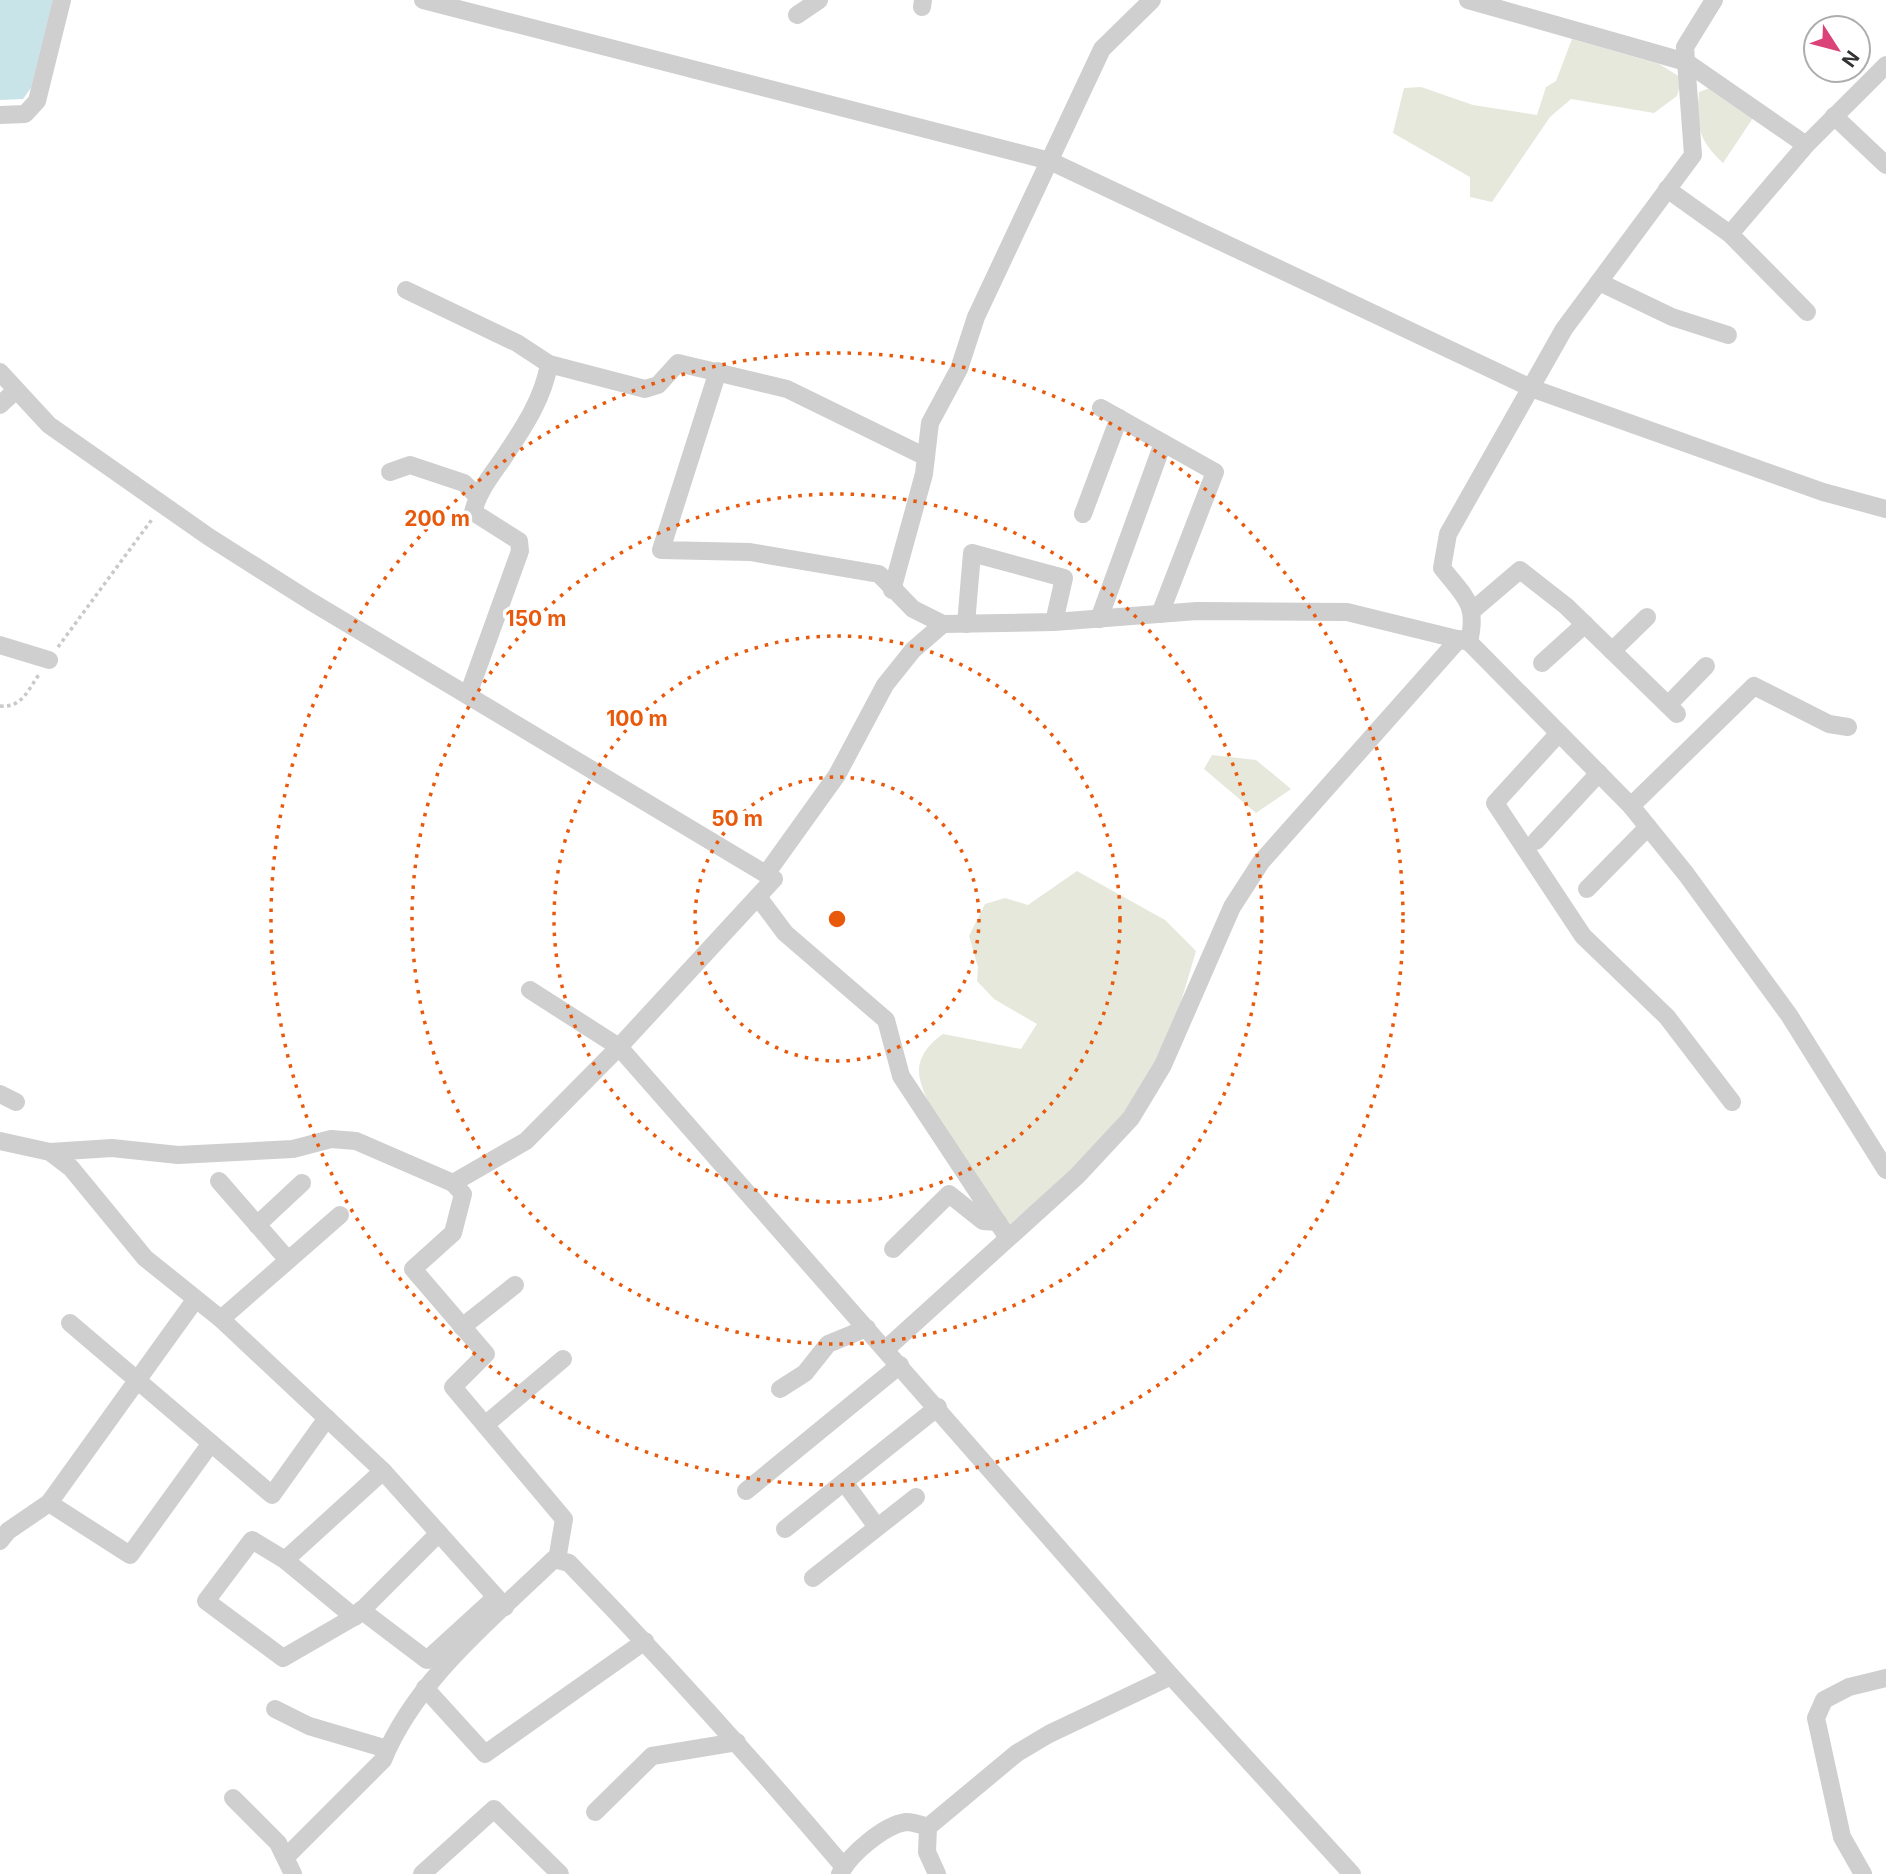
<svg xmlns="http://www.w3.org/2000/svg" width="1886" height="1874" viewBox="0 0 1886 1874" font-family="Inter,sans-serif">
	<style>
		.green { fill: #e5e8db }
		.water { fill: #c9e4e8 }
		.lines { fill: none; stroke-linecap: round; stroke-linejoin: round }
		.path { stroke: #c9c9c9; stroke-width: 3.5; stroke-dasharray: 3.5 3.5; stroke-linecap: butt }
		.street { stroke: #cfcfcf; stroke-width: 18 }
		.ring { fill: none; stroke: #e8590c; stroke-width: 3.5; stroke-dasharray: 3.5 7 }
		.centre { fill: #e8590c; stroke: #fff; stroke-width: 3.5 }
		.ring-label { font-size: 21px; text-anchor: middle; font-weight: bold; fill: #e8590c; stroke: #fff; stroke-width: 7; stroke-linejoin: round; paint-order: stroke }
	</style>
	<rect width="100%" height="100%" fill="#fff"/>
	<g class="green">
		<polygon points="1572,39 1659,64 1682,78 1677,96 1654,113 1571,99 1550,117 1492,202 1470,197 1470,177 1393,133 1404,88 1421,87 1473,105 1537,115 1546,87 1556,81"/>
		<path d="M1713,87L1755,115L1723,163C1698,140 1696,125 1699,92Z"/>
		<polygon points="1212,755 1256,760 1291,789 1256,813 1204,769"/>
		<path d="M1077,871L1165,920L1196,951C1185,989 1174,1028 1157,1063C1125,1129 1063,1178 1009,1225C986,1190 922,1110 919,1073C918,1056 931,1042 943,1034L1021,1049L1037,1024L994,999L977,981L978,967L969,936L985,904L1005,898L1028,905Z"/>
	</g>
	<polygon class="water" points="0,0 53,0 31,88 23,99 0,100"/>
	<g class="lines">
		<g class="path">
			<polyline points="58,647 153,518"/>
			<path d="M0,706C22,708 28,690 40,673"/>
		</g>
		<g class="street">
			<polyline points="423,0 1050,161 1531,388 1823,492 1886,509"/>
			<polyline points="1468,0 1686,62 1806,145"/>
			<path d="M1714,0L1685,47L1693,155L1564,329L1448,534L1442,568C1465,597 1478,604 1469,642L1631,806L1686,874L1789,1015L1886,1170"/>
			<polyline points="922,7 923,0"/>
			<polyline points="797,15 819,0"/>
			<polyline points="0,115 25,114 37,101 62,0"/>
			<polyline points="1834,116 1886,165"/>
			<polyline points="1667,189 1730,234 1807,312"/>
			<polyline points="1730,234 1806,145 1886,65"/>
			<polyline points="1599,282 1672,317 1728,335"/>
			<polyline points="406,290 517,343 549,364 645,389 658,385 678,363 787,389 926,457"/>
			<polyline points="718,371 661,550 750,552 879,574 913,609 943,624"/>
			<polyline points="0,372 49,425 209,537 310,601 774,879 619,1047 1171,1676 1352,1874"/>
			<polyline points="0,405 15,391"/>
			<polyline points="1101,408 1215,472 1160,614"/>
			<polyline points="390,472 410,465 464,483 477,496"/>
			<polyline points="1083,514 1119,418"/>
			<polyline points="892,590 924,474 930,423 959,369 976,317 1102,49 1152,0"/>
			<polyline points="1472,611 1520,570 1566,606 1677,714"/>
			<polyline points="1099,619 1163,443"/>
			<polyline points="966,624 972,553 1064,578 1054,622"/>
			<polyline points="0,645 49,660"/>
			<polyline points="1612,651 1647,617"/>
			<polyline points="1542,663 1585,624"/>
			<path d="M468,695L520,551L519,541L473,512C478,492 490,477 502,460C522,430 543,400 549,364"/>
			<polyline points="1668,705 1706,666"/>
			<polyline points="1559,733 1495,803 1583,936 1667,1017 1732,1102"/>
			<polyline points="1631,806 1754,686 1829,724 1848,727"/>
			<polyline points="1536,841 1599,773"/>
			<polyline points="766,874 837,775 885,685 913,650 943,624 1054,622 1197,611 1347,612 1469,642"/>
			<polyline points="1587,889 1648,827"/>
			<polyline points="758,897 785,933 886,1020 901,1076 1008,1238"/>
			<polyline points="0,1094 16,1102"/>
			<polyline points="0,1141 50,1152 71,1168 145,1258 221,1319 383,1471 505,1607"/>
			<polyline points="50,1152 112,1148 178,1155 293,1149 331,1139 356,1141 453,1183 526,1141 619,1047 530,990"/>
			<polyline points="219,1181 288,1260"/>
			<polyline points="453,1183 463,1194 453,1233 413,1269 486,1354 453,1387 564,1519 557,1560"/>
			<polyline points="257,1225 302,1183"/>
			<polyline points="893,1249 949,1194 983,1221 998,1222"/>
			<polyline points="221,1319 340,1215"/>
			<polyline points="70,1323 272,1495 327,1418"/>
			<polyline points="462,1327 515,1285"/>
			<polyline points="886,1349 1077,1176 1131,1118 1163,1065 1232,907 1261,862 1459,639"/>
			<polyline points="780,1389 805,1373 828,1344 867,1328"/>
			<polyline points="485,1425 563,1359"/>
			<polyline points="844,1482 877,1527"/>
			<polyline points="746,1491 900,1365"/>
			<polyline points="49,1503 130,1555 211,1443"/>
			<polyline points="785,1529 938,1407"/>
			<polygon points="252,1540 285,1560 354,1617 283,1658 206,1601"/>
			<polyline points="0,1541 8,1531 49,1503 195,1300"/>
			<polyline points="285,1560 383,1471"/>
			<polyline points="813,1578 916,1497"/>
			<polyline points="361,1610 427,1660 496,1597"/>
			<polyline points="355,1617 439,1533"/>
			<polyline points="425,1688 485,1754 645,1641"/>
			<polyline points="275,1709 309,1726 387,1749"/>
			<polyline points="233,1798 278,1843 293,1874"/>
			<polyline points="595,1812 652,1756 737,1742"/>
			<path d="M286,1857L383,1760C416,1679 492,1619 554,1559L569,1563C664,1661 755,1762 844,1867"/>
			<polyline points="422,1874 494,1809 560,1874"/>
			<path d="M840,1874C849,1855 884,1825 906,1822C912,1822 922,1825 928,1827"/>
			<polyline points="937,1874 927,1852 928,1827 1017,1753 1049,1734 1171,1676"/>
			<polyline points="1863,1874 1842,1837 1816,1718 1824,1700 1849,1687 1886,1678"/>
		</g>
	</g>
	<g class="ring">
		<circle cx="837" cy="919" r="142"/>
		<circle cx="837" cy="919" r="283"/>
		<circle cx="837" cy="919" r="425"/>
		<circle cx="837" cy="919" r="566"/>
	</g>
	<circle cx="837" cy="919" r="10" class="centre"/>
	<g class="ring-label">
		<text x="437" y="526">200 m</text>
		<text x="536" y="626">150 m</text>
		<text x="637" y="726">100 m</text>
		<text x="737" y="826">50 m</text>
	</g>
	<g transform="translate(1837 49) rotate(126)"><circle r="33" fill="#ffffff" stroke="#adadad" stroke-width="2"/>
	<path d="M0-5L12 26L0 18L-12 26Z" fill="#db4278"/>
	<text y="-10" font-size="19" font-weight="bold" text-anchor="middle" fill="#323232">N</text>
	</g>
</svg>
